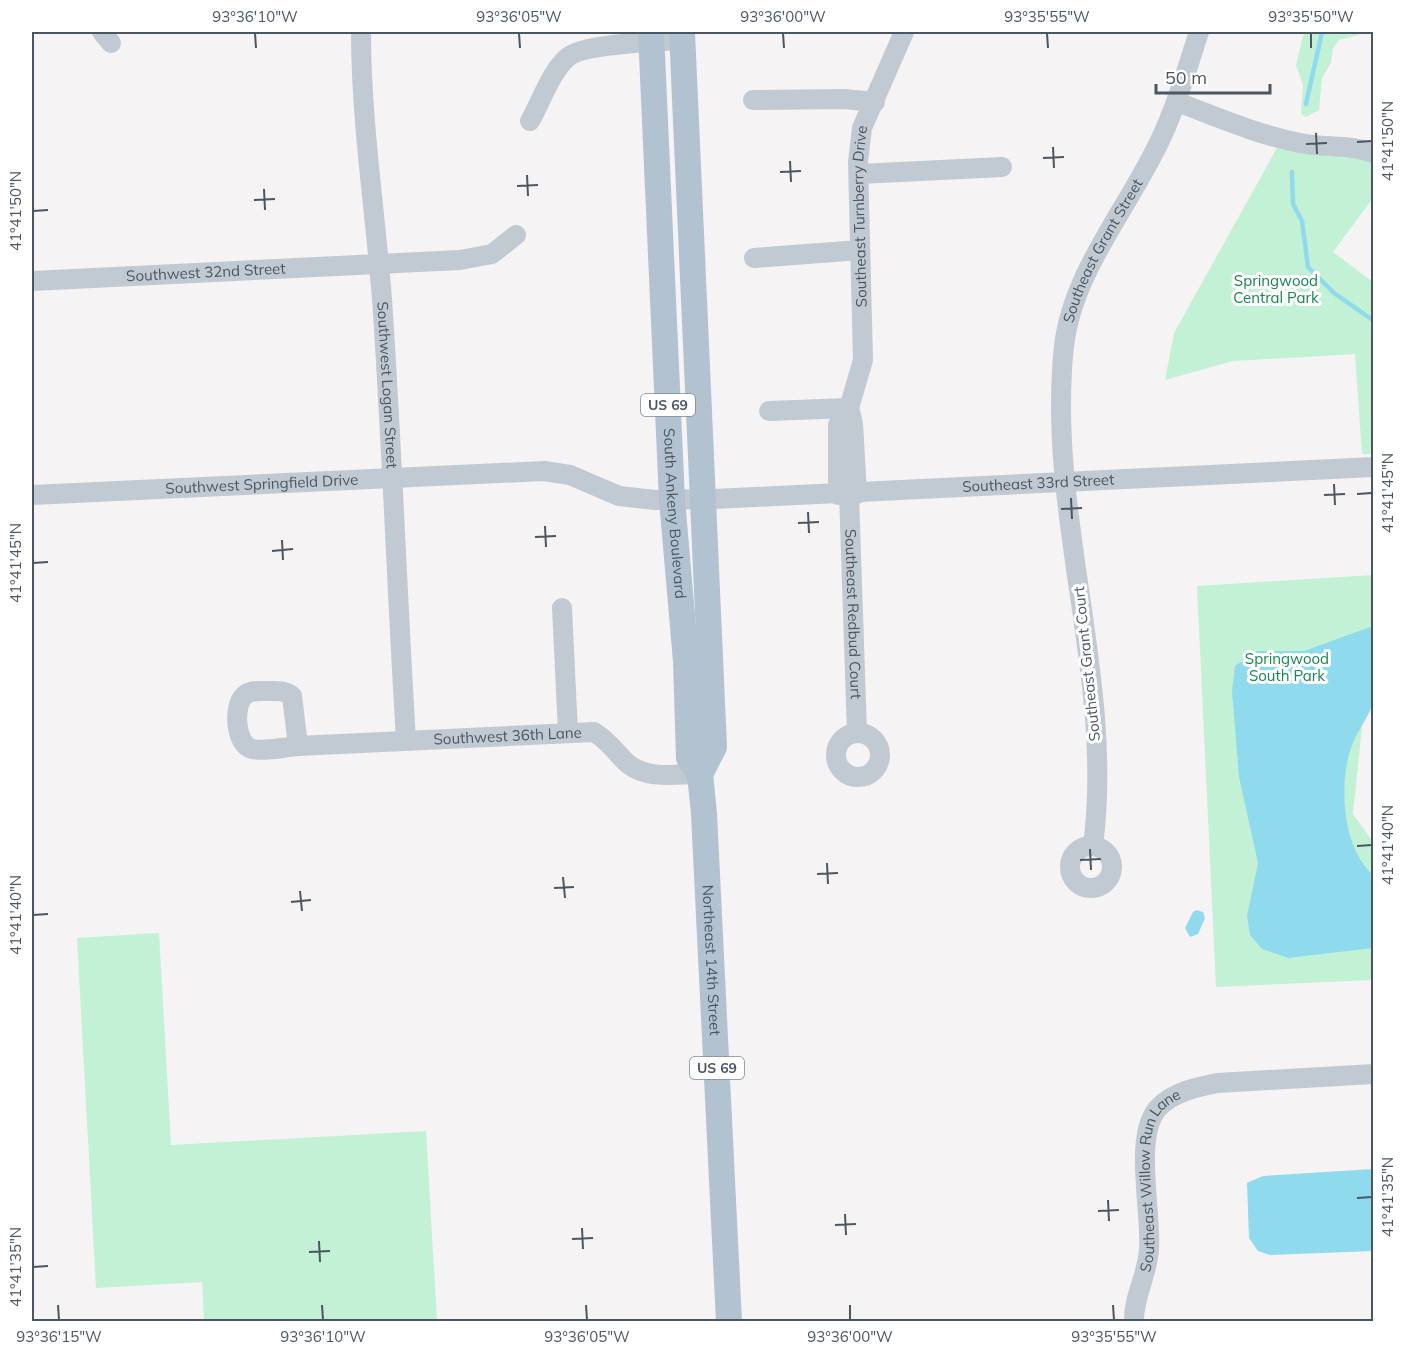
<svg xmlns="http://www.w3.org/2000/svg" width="1405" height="1353" viewBox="0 0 1405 1353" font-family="Mulish,sans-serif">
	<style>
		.green { fill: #c3f1d5 }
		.water { fill: #90daee }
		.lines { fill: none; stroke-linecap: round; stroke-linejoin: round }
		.stream { stroke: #90daee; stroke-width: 4.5 }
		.minor { stroke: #c1cad2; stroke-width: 20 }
		.major { stroke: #b3c2d1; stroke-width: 26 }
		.ticks { fill: none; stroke: #4a5661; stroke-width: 2 }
		.labels { text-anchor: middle; stroke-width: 6; stroke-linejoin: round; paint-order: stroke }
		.shield { fill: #fff; stroke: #808990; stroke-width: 1.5 }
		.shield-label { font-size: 14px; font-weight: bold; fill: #4a5661 }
		.street-label { font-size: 15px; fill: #4a5661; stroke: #fff }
		.park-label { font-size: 15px; fill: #17864f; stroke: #fff }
		.neatline { fill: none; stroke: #4a5661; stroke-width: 2 }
		.ticks-label { font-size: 15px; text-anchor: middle; fill: #4a5661 }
	</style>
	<rect width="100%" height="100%" fill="#f5f3f3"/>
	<g class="green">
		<polygon points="1304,32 1360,32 1358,35 1339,40 1333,48 1331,63 1322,78 1319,110 1306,117 1301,114 1303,85 1296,65"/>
		<path d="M1277,148C1308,155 1344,150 1373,163V198L1333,252L1373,282V454H1362L1355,354L1233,361L1165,380L1174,333Z"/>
		<polygon points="1373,575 1373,705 1363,717 1353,814 1373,842 1373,980 1216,987 1197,586"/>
		<polygon points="159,933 171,1145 426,1131 437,1321 204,1321 202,1282 96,1288 77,938"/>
	</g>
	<g class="water">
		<path d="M1373,626C1374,647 1378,679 1374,700C1370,715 1358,730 1352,745C1338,783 1342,847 1373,875V948L1288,958L1262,949L1250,935L1247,916L1258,863L1239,777L1232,691L1235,666L1257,651H1304Z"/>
		<polygon points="1197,910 1203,912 1205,918 1198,934 1190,937 1185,928 1193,912"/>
		<polygon points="1373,1169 1373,1251 1270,1255 1258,1251 1249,1238 1247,1183 1263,1176"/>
	</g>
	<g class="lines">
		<g class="stream">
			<polyline points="1306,104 1322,32"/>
			<polyline points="1292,172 1293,204 1302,221 1308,267 1334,293 1374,321"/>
		</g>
		<g class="minor">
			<polyline points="102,32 111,43"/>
			<path id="s1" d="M361,32C361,121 375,209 382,299C392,446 397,593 406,740"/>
			<polyline points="753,100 844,99 875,102"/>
			<path d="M1177,102C1217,117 1258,135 1300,143C1325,148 1349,144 1374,153"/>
			<path d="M530,121C541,102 551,71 568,57C585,43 658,42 683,40"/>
			<polyline points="859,174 1002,167"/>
			<polyline points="754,258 860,250"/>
			<path id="s2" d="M32,281L460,260L492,254L516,235"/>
			<polyline points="849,408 853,423 857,494"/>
			<polyline points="769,411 849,408"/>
			<path id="s3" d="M849,494L857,733"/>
			<path id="s4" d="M32,495L544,471L570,475L619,496L655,500L714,499L1374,467"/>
			<path id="s5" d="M838,495V425L849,408L863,360L858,162L862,128L904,32"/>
			<polyline points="562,608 568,732"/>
			<circle cx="858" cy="755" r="22"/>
			<path id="s6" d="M298,746C284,747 265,752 252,749C235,745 233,706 244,696C249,690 259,691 266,691C276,691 284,690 292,696L298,746L594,732C609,741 616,753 628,764C649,780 676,774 700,774"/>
			<circle cx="1091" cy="867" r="21"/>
			<path id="s7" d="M1093,846C1115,678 1046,514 1064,346C1072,277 1120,218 1151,158C1173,118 1185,75 1199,32"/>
			<path id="s8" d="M1134,1322C1133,1297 1148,1274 1149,1249C1152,1214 1133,1136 1158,1108C1173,1092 1197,1087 1217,1083L1374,1074"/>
		</g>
		<g class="major">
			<path id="s9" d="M651,32L672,500L686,661L689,758L700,774L704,814L729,1322"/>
			<polyline points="682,32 714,747 700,774"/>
		</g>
	</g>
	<path class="ticks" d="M255,33L256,48M519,33L520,48M783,33L784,48M1047,33L1048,48M1311,33V48M1316,133L1317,154M1357,142L1372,141M1306,144L1327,143M1053,147L1054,168M1043,158L1064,157M790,161L791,182M780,172L801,171M527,175L528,196M517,186L538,185M264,189L265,210M254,200L275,199M33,211L48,210M1334,484L1335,505M1357,494L1372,493M1324,495L1345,494M1071,498L1072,519M1061,509L1082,508M808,512L809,533M798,523L819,522M545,526L546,547M535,537L556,536M282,540L283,560M272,551L293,549M33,563L48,562M1357,846L1372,845M1090,849L1091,870M1080,860L1101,859M827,863L828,884M817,874L838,873M563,877L565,898M554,888L574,887M300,891L302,911M291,902L311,900M33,915L48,914M1357,1198L1372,1197M1108,1200L1109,1221M1098,1211L1119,1210M845,1214L846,1235M835,1225L856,1224M582,1228L583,1249M572,1239L593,1238M319,1241L320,1262M309,1252L330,1251M33,1267L48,1266M58,1305L59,1320M322,1305L323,1320M586,1305L587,1320M850,1305V1320M1113,1305L1114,1320"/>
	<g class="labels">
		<g class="shield">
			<rect x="641" y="394" width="54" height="22" rx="4.5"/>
			<rect x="690" y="1057" width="54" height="22" rx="4.5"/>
		</g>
		<g class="shield-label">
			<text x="668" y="410">US 69</text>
			<text x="717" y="1073">US 69</text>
		</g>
		<g class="street-label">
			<text dy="5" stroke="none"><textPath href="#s5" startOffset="284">Southeast Turnberry Drive</textPath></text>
			<text dy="5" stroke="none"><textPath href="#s7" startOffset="606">Southeast Grant Street</textPath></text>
			<text dy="5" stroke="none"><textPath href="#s2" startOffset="174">Southwest 32nd Street</textPath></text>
			<text dy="5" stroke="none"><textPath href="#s1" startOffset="354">Southwest Logan Street</textPath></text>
			<text dy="5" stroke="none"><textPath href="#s4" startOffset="1012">Southeast 33rd Street</textPath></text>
			<text dy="5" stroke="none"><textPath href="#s4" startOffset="230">Southwest Springfield Drive</textPath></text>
			<text dy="5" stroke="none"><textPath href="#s9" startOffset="482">South Ankeny Boulevard</textPath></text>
			<text dy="5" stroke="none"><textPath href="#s3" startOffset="120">Southeast Redbud Court</textPath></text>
			<text transform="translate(1087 664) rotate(-96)" y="5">Southeast Grant Court</text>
			<text dy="5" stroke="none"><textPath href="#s6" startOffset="417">Southwest 36th Lane</textPath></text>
			<text dy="5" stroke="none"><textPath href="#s9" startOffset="933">Northeast 14th Street</textPath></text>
			<text dy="5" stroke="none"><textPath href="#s8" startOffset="148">Southeast Willow Run Lane</textPath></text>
		</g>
		<g class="park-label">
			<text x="1276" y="286">Springwood<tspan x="1276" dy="17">Central Park</tspan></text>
			<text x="1287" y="664">Springwood<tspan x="1287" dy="17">South Park</tspan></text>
		</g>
	</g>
	<rect width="1405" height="1353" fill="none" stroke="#ffffff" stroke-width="66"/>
	<path d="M1156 84v9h114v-9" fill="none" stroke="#4a5661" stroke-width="3"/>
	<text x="1165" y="84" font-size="18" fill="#4a5661" stroke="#ffffff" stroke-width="4.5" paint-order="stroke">50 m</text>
	<rect x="33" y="33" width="1339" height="1287" class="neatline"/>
	<g class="ticks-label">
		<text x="255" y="22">93°36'10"W</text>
		<text x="519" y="22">93°36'05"W</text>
		<text x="783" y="22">93°36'00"W</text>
		<text x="1047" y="22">93°35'55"W</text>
		<text x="1311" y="22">93°35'50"W</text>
		<text transform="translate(1388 141) rotate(-90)" y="5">41°41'50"N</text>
		<text transform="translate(16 211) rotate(-90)" y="5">41°41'50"N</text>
		<text transform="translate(1388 493) rotate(-90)" y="5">41°41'45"N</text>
		<text transform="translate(16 563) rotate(-90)" y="5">41°41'45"N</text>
		<text transform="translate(1388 845) rotate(-90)" y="5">41°41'40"N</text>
		<text transform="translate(16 915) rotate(-90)" y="5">41°41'40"N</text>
		<text transform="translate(1388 1197) rotate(-90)" y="5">41°41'35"N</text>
		<text transform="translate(16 1267) rotate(-90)" y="5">41°41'35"N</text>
		<text x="59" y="1342">93°36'15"W</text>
		<text x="323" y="1342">93°36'10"W</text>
		<text x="587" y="1342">93°36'05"W</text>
		<text x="850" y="1342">93°36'00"W</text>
		<text x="1114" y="1342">93°35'55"W</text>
	</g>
</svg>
